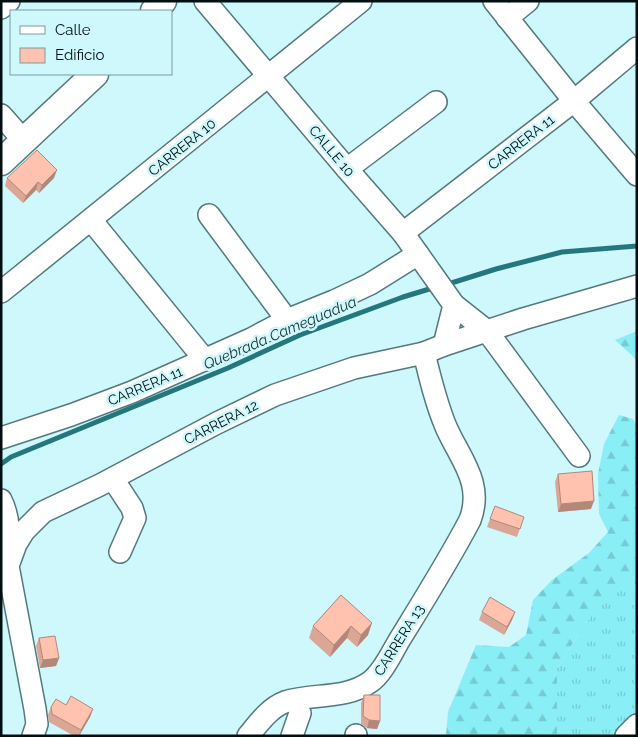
<svg xmlns="http://www.w3.org/2000/svg" width="638" height="737" viewBox="0 0 638 737" font-family="Raleway,sans-serif">
	<style>
		.grass { fill: url(#grass-tufts) }
		.forest { fill: url(#forest-firs) }
		.lines { fill: none; stroke-linecap: round; stroke-linejoin: round }
		.stream { stroke: #24787d; stroke-width: 5 }
		.minor-casing { stroke: #52797c; stroke-width: 24 }
		.major-casing { stroke: #52797c; stroke-width: 29 }
		.minor { stroke: #fff; stroke-width: 21 }
		.major { stroke: #fff; stroke-width: 26 }
		.wall { fill: #daa796 }
		.shaded-wall { fill: #b2887a }
		.building { fill: #fec2af; stroke: #b2887a }
		.labels { text-anchor: middle; stroke-width: 5; stroke-linejoin: round; paint-order: stroke }
		.street-label { font-size: 14px; fill: #020f10; stroke: #cef8fb }
		.water-label { font-size: 15px; font-style: italic; fill: #193133; stroke: #cef8fb }
	</style>
	<defs>
		<pattern id="grass-tufts" width="24" height="20" patternUnits="userSpaceOnUse" patternTransform="scale(1.25)"><rect width="24" height="20" fill="#89eef6"/><path d="M3 7l-1-3M5 7V3M7 7l1-3M15 17l-1-3M17 17v-4M19 17l1-3" fill="none" stroke="#75cbd2"/></pattern>
		<pattern id="forest-firs" width="22" height="20" patternUnits="userSpaceOnUse" patternTransform="scale(1.25)"><rect width="22" height="20" fill="#89eef6"/><path d="M5 1l3.5 6h-7zM16 11l3.5 6h-7z" fill="#75cbd2"/></pattern>
	</defs>
	<rect width="100%" height="100%" fill="#cef8fb"/>
	<polygon class="grass" points="618,582 637,585 637,736 557,736 557,668 585,624"/>
	<g class="forest">
		<polygon points="637,331 637,360 615,340"/>
		<polygon points="619,415 633,419 637,425 637,585 618,583 585,624 557,668 557,736 446,736 448,712 476,645 509,647 526,635 533,600 552,580 589,553 608,532 599,514 598,474 604,444"/>
	</g>
	<g class="lines">
		<g class="stream">
			<polyline points="445,285 496,269 562,252 637,246"/>
			<polyline points="1,464 11,457 228,368 300,335 403,297 436,287"/>
		</g>
		<g class="minor-casing">
			<g id="minor">
				<polyline points="205,1 347,169 403,233 454,305 444,345"/>
				<polyline points="494,1 574,101 637,175"/>
				<polyline points="1,8 9,1"/>
				<polyline points="507,18 528,1"/>
				<polyline points="1,115 24,141"/>
				<polyline points="347,169 436,102"/>
				<polyline points="209,215 287,320"/>
				<polyline points="91,220 205,360"/>
				<polyline points="403,233 574,101 637,48"/>
				<polyline points="1,292 361,1"/>
				<polyline points="454,305 487,331 579,456"/>
				<polyline points="1,438 71,415 132,392 251,339 287,320 334,301 370,284 418,254"/>
				<polyline points="113,479 132,508 135,518 120,552"/>
				<path d="M1,500C10,518 9,537 8,556"/>
				<polyline points="33,736 37,724 35,709 8,566 16,544 24,531 43,512 100,485 217,423 275,395 354,368 424,353 444,345 523,319 637,286"/>
				<path d="M248,736C258,724 269,708 285,702C312,693 345,700 370,682C383,673 392,652 400,639C424,600 449,560 470,520C484,483 460,459 446,427C436,403 430,378 424,353"/>
				<polyline points="292,736 300,713"/>
				<polyline points="356,736 356,735"/>
				<polyline points="626,736 637,725"/>
			</g>
		</g>
		<g class="major-casing">
			<g id="major">
				<polyline points="154,11 163,1"/>
				<polyline points="1,162 95,74"/>
			</g>
		</g>
		<use href="#minor" class="minor"/>
		<use href="#major" class="major"/>
	</g>
	<g class="wall">
		<polygon points="7,178 54,178 39,193 36,190 23,203 5,186"/>
		<polygon points="558,474 591,509 558,512 555,482"/>
		<polygon points="495,506 524,517 517,537 487,527"/>
		<polygon points="341,595 368,635 357,647 347,638 330,657 309,638 313,626"/>
		<polygon points="482,612 515,612 512,620 504,635 479,620"/>
		<polygon points="39,638 59,658 56,666 40,668 36,646"/>
		<polygon points="364,695 380,721 377,729 367,728 361,724 361,703"/>
		<polygon points="66,705 93,709 90,717 79,736 74,736 49,722 48,715 51,707"/>
	</g>
	<g class="shaded-wall">
		<polygon points="57,170 54,178 39,193 42,185"/>
		<polygon points="38,182 36,190 23,203 26,196"/>
		<polygon points="594,501 591,509 558,512 561,504"/>
		<polygon points="515,612 512,620 504,635 507,627"/>
		<polygon points="372,623 368,635 357,647 361,635"/>
		<polygon points="351,626 347,638 330,657 334,645"/>
		<polygon points="59,658 56,666 40,668 43,660"/>
		<polygon points="93,709 90,717 79,736 81,730"/>
		<polygon points="369,720 380,721 377,729 367,728"/>
	</g>
	<g class="building">
		<polygon points="37,150 57,170 42,185 38,182 26,196 7,178"/>
		<polygon points="592,471 594,501 561,504 558,474"/>
		<polygon points="495,506 524,517 520,529 490,519"/>
		<polygon points="341,595 372,623 361,635 351,626 334,645 313,626"/>
		<polygon points="490,597 515,612 507,627 482,612"/>
		<polygon points="55,636 59,658 43,660 39,638"/>
		<polygon points="364,695 380,695 380,721 369,720 363,716"/>
		<polygon points="71,696 93,709 81,730 52,714 51,707 56,699 66,705"/>
	</g>
	<g class="labels">
		<g class="street-label">
			<text transform="translate(521 142) rotate(-38)" y="5">CARRERA 11</text>
			<text transform="translate(182 147) rotate(-39)" y="5">CARRERA 10</text>
			<text transform="translate(332 151) rotate(50)" y="5">CALLE 10</text>
			<text transform="translate(145 386) rotate(-23)" y="5">CARRERA 11</text>
			<text transform="translate(221 422) rotate(-27)" y="5">CARRERA 12</text>
			<text transform="translate(399 640) rotate(-58)" y="5">CARRERA 13</text>
		</g>
		<g class="water-label">
			<text transform="translate(280 333) rotate(-23)" y="5">Quebrada Cameguadua</text>
		</g>
	</g>
	<rect width="638" height="737" fill="none" stroke="#020f10" stroke-width="5"/>
	<rect x="10" y="10" width="162" height="65" fill="#cef8fb" stroke="#7c9b9d"/>
	<rect x="20" y="26" width="25" height="8" fill="#ffffff" stroke="#7c9b9d"/>
	<text x="55" y="35" font-size="15" fill="#020f10">Calle</text>
	<rect x="20" y="48" width="25" height="15" fill="#fec2af" stroke="#7c9b9d"/>
	<text x="55" y="60" font-size="15" fill="#020f10">Edificio</text>
</svg>
